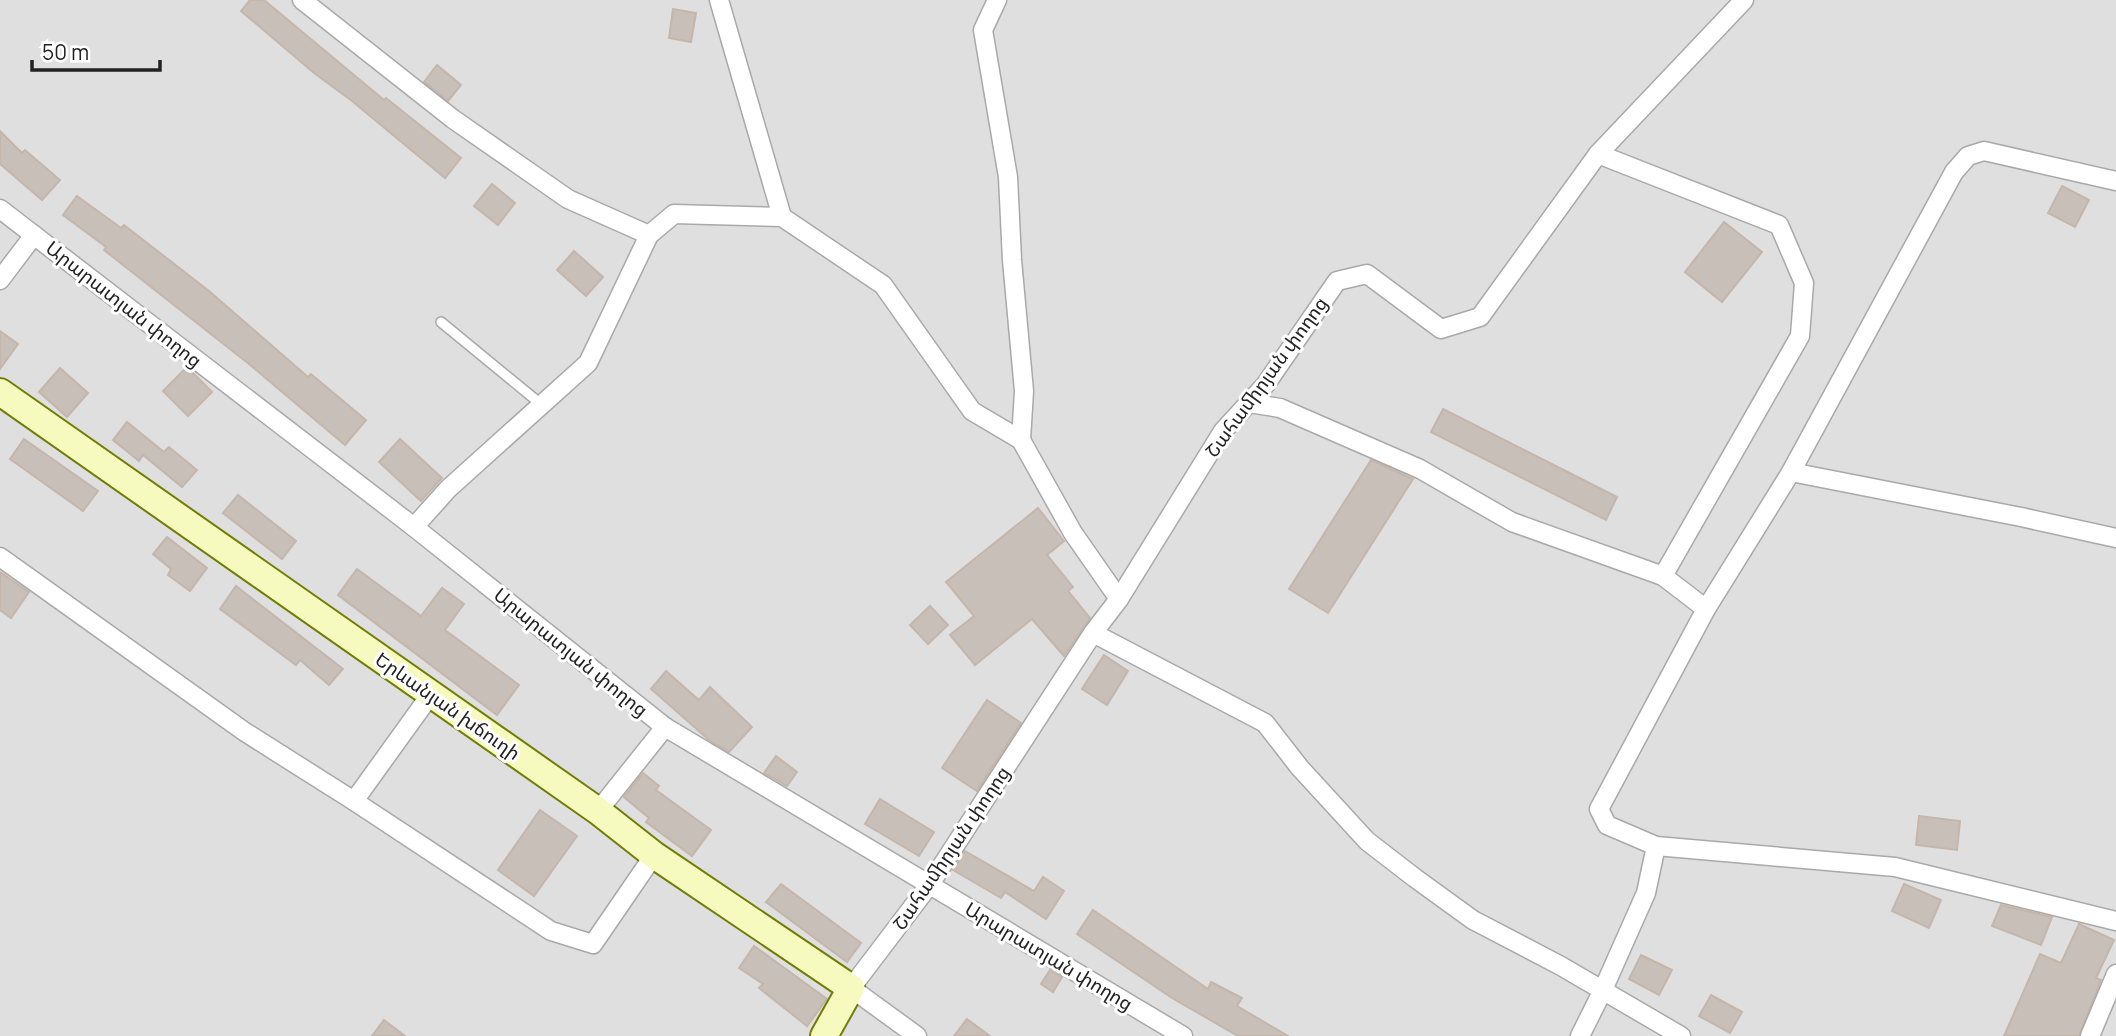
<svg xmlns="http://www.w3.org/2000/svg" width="2116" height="1036" viewBox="0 0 2116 1036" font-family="Manrope,'Noto Sans Armenian',sans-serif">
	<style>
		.residential { fill: #e0dfdf }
		.building { fill: #c7bfb8; stroke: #c4b6ab; stroke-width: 2 }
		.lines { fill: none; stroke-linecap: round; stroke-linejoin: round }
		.service-casing { stroke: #a9a9a9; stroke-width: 12 }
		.minor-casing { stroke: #a9a9a9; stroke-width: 21 }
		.secondary-casing { stroke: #707d05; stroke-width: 30 }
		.service { stroke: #fff; stroke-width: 9 }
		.minor { stroke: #fff; stroke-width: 18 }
		.secondary { stroke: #f7fabf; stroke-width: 26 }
		.labels { text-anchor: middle; stroke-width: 6; stroke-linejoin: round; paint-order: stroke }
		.street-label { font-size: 19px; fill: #222; stroke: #fff }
	</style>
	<rect width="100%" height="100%" fill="#f2efe9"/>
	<rect class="residential" x="0" y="0" width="2116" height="1036"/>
	<g class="building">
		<polygon points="250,0 264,0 384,100 386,98 461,158 445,178 352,101 314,73 241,11"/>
		<polygon points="673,9 696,13 691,42 669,38"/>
		<polygon points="437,65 461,85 448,101 424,82"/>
		<polygon points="0,131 22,153 25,150 60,180 42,200 0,164"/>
		<polygon points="492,184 515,203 498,225 474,206"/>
		<polygon points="2062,186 2089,200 2075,227 2048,213"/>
		<polygon points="77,196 121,228 124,225 209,291 308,377 311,374 366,420 345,445 249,364 104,250 106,247 63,215"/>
		<polygon points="1724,222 1762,252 1722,302 1685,272"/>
		<polygon points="574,251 603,277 586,296 557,270"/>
		<polygon points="0,331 18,344 0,369"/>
		<polygon points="187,367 212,392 188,416 163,391"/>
		<polygon points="60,368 88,393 67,417 39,392"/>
		<polygon points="1443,409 1617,497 1606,520 1431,432"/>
		<polygon points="127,422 164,452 169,447 197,470 182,487 143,455 139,461 113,440"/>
		<polygon points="24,439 98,491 83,511 10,459"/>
		<polygon points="400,439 442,478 421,501 379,462"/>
		<polygon points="1371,460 1413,479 1328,613 1289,589"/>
		<polygon points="238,495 296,541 282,559 223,513"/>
		<polygon points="1038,508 1064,541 1047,555 1073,587 1068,591 1090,618 1064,656 1032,619 975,665 950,635 974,616 946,582"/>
		<polygon points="167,537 207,568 190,591 168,575 171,569 153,554"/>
		<polygon points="357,569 421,616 442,588 464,604 445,630 519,685 497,715 338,595"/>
		<polygon points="0,572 29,592 11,618 0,610"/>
		<polygon points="236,586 343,669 329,685 300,660 296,665 220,609"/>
		<polygon points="930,606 948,625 928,644 910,625"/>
		<polygon points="1104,655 1128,671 1107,705 1082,689"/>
		<polygon points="666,671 699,700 710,687 752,727 729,752 709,740 651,689"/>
		<polygon points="987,700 1021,723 977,791 942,768"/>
		<polygon points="776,756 797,772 787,786 764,773"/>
		<polygon points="643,773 659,786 656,790 711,830 692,856 646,822 649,818 624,797"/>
		<polygon points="880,799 934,832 919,856 865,824"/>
		<polygon points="540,810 577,836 534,896 498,870"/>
		<polygon points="1919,816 1960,821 1957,850 1916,845"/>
		<polygon points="965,851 1034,891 1043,877 1064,891 1046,919 1005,892 1001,898 953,870"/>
		<polygon points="781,884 861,943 847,962 766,902"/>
		<polygon points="1904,884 1941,900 1929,928 1892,911"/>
		<polygon points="2001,905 2052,917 2041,945 1992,926"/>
		<polygon points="1093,910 1208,989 1211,982 1242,998 1237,1006 1288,1036 1238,1036 1172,998 1077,934"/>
		<polygon points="2079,924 2114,940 2096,978 2101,980 2079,1036 2004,1036 2040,954 2061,963"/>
		<polygon points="754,946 827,999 807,1026 759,988 763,984 739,968"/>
		<polygon points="1641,955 1672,970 1659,995 1629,979"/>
		<polygon points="1050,970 1062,977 1053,992 1041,984"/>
		<polygon points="1711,995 1742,1012 1730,1033 1699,1016"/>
		<polygon points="967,1019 990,1036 954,1036"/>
		<polygon points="384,1020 405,1036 372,1036"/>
	</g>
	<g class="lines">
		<g class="service-casing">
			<polyline id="service" points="441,322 542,405"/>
		</g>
		<g class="minor-casing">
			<g id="minor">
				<polyline points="302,0 453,119 568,199 649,235"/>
				<polyline points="719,0 782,217"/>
				<polyline points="997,0 983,30 1008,177 1012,260 1024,391 1021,440"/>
				<polyline points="1598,154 1779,225 1804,283 1800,336 1663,576 1706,609 1599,809 1607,825 1656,846 1895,867 2116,921"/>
				<polyline points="0,209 414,527 665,727 1183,1036"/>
				<polyline points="0,280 34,235"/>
				<polyline points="1249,403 1280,408 1420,469 1512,522 1663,576"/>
				<polyline points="1791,472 2021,517 2116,538"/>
				<polyline points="414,527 448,489 588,363 649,235 674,214 782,217 883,285 972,411 1021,440 1073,533 1119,599"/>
				<polyline points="0,557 245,732 354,801 551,931 593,944 654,855"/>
				<polyline points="1706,609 1791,472 1954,172 1968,156 1984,151 2116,181"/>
				<polyline points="1093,633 1265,723 1300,768 1367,841 1415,878 1473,920 1561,966 1681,1036"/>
				<polyline points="354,801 431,694"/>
				<polyline points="598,811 665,727"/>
				<polyline points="917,1036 851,988 930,884 1093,633 1119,599 1223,431 1266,384 1337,281 1367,274 1441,329 1480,317 1598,154 1744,0"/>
				<polyline points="1580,1036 1602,992 1646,893 1656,846"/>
				<polyline points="2090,1036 2116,974"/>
			</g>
		</g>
		<g class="secondary-casing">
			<polyline id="secondary" points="0,392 598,811 654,855 851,988 824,1036"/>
		</g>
		<use href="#service" class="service"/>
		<use href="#minor" class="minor"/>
		<use href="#secondary" class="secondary"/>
	</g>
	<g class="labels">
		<g class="street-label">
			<text transform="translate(124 304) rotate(38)" y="7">Արարատյան փողոց</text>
			<text transform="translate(1266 377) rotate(-54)" y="7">Շահամիրյան փողոց</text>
			<text transform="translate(571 652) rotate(39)" y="7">Արարատյան փողոց</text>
			<text transform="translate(448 706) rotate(35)" y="7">Երևանյան խճուղի</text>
			<text transform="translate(951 848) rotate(-56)" y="7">Շահամիրյան փողոց</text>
			<text transform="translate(1049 956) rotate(31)" y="7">Արարատյան փողոց</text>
		</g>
	</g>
	<path d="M32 60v10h128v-10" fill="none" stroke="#222222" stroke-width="3.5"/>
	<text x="42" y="60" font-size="21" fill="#222222" stroke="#ffffff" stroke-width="5" paint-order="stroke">50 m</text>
</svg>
